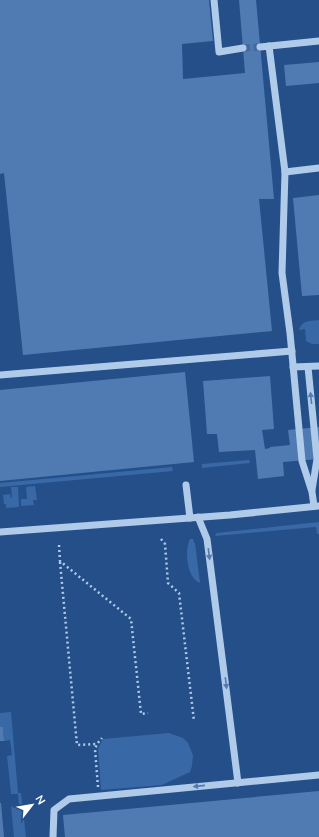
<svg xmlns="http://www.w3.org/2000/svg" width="319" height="837" viewBox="0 0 319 837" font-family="Mulish,sans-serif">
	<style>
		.green { fill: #3869a6 }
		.building { fill: #507bb2 }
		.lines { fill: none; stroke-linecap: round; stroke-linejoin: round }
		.minor-tunnel { stroke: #45699b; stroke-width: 7; stroke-dasharray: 7 3.5; stroke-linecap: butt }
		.path { stroke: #b0caea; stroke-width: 2.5; stroke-dasharray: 2 3; stroke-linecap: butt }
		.minor { stroke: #b0caea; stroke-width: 7 }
		.oneway { fill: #557aab }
	</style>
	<rect width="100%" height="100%" fill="#244f89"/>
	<g class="green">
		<path d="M319,320V344H312L306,341L305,329L299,330C302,320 310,321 319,320Z"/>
		<polygon points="249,460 250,463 202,468 202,464"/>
		<polygon points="172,467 173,471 0,487 0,483"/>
		<polygon points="35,486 37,500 33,500 34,505 21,506 21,499 27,499 26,487"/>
		<polygon points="11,487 18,487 19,507 6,508 6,504 4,504 3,495 10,494 11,498 12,498"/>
		<polygon points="319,522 319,534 317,534 316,527 215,536 216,533"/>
		<path d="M190,539H193L194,543H195L200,583C187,578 184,551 190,539Z"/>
		<polygon points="11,712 18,793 21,793 26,837 14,837 11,806 19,805 18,794 11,794 7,756 12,755 10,740 4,741 3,727 0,727 0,713"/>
		<polygon points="169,733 183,738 188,743 193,755 192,766 190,772 162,785 101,790 98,749 103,739"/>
	</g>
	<g class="building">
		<polygon points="0,0 209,0 213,41 182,44 183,79 245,73 239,0 256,0 274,199 259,199 272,331 23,355 4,173 0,174"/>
		<polygon points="319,62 319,83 286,86 284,65"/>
		<polygon points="319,195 319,295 302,296 293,198"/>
		<polygon points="185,372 194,462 0,481 0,390"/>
		<polygon points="270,376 274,429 262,430 265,449 270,448 270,447 290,445 288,430 319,427 319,459 283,462 284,476 258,479 255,450 219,452 217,434 207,434 203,381"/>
		<polygon points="0,727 3,727 4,741 0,741"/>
		<polygon points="319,791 319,837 65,837 63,815"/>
		<polygon points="0,803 1,803 4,837 0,837"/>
	</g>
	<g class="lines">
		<polyline class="minor-tunnel" points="243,48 260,47"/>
		<g class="path">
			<polyline points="161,539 165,544 168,583 179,593 194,721"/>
			<polyline points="59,545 60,561 131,619 141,714 148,713"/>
			<polyline points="60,562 77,745 97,744"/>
			<polyline points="98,787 95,749 97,744 102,738"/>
		</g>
		<g class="minor">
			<polyline points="214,0 219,52 243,48"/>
			<polyline points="269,46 285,172 282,273 290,333 302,461 312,492 314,506"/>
			<polyline points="260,47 319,41"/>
			<polyline points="285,172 319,168"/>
			<polyline points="293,367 319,366"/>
			<polyline points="308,367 317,459 312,490"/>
			<polyline points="0,375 292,351"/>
			<polyline points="186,485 190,518"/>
			<polyline points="198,517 207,539 238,783"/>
			<polyline points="0,532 230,515 319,506"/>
			<polyline points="53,837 54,810 69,799 319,775"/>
		</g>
	</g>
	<defs><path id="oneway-solid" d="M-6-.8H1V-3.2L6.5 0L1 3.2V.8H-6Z"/></defs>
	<g class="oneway">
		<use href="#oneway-solid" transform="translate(311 398) rotate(-96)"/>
		<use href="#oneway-solid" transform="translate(209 554) rotate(83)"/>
		<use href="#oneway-solid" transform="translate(226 683) rotate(83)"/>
		<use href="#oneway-solid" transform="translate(199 786) rotate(174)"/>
	</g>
	<g transform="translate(32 805) rotate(59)" stroke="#244f89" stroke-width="3" paint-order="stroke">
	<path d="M0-3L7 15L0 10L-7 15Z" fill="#ffffff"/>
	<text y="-6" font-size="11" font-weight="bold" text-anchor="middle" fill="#ffffff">N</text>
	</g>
</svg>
